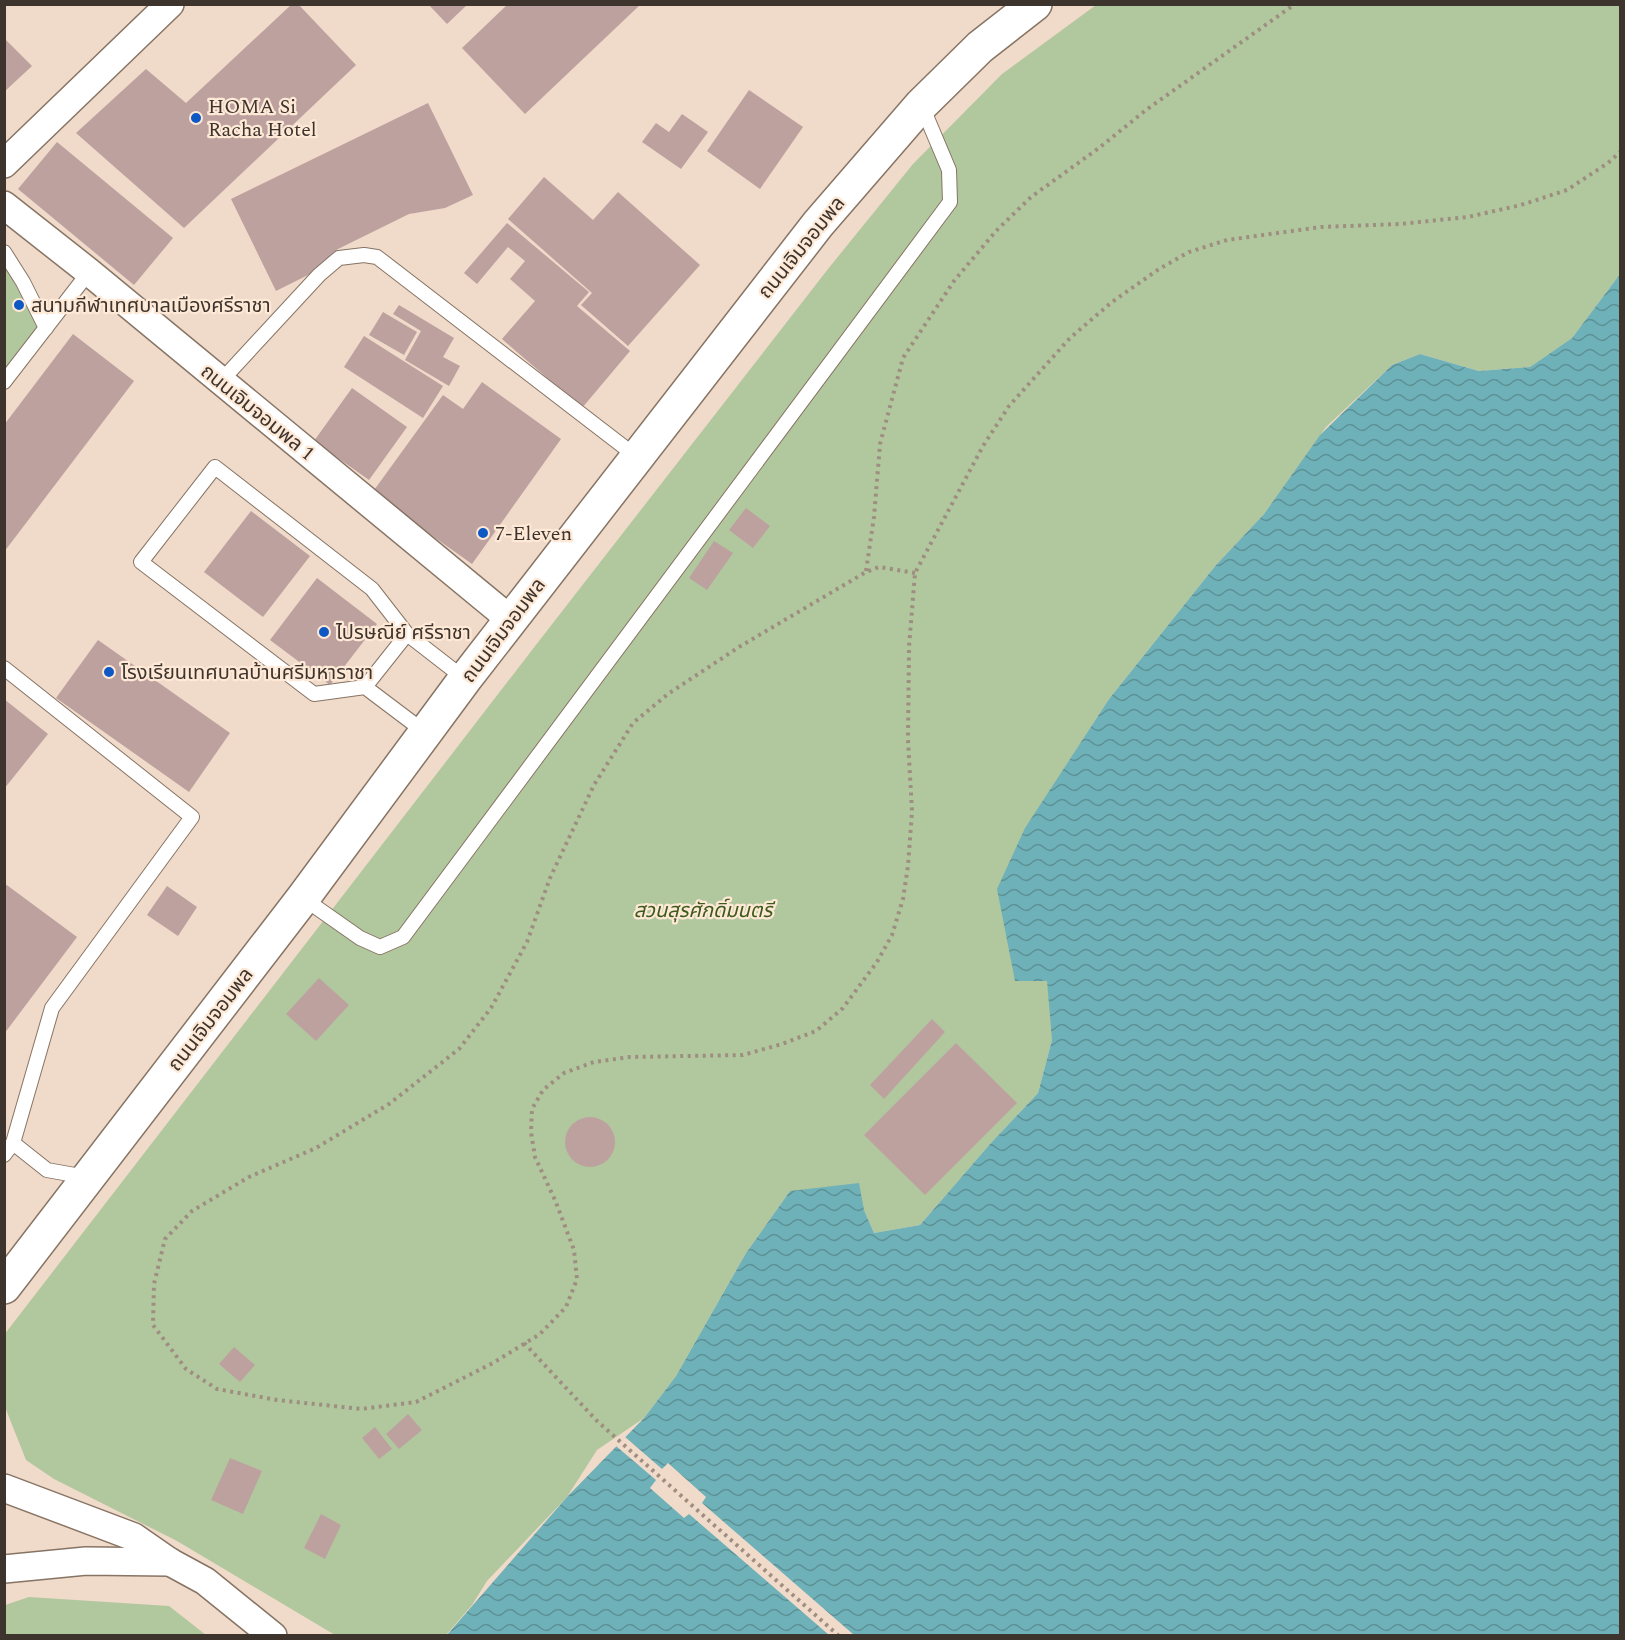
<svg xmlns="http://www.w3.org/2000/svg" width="1625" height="1640" viewBox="0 0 1625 1640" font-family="Spectral,'Noto Sans Thai',serif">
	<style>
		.park { fill: #b1c89e }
		.water { fill: url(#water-waves) }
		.pier { fill: #f0dac9 }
		.building { fill: #bda19f }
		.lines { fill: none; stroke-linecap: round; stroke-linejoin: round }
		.service-casing { stroke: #877464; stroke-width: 16 }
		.minor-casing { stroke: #877464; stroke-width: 30 }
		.secondary-casing { stroke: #877464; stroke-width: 36 }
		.path { stroke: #9e8e81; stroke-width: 4; stroke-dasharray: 3 4.5; stroke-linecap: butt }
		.service { stroke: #fff; stroke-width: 14 }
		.minor { stroke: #fff; stroke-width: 27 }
		.secondary { stroke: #fff; stroke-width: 33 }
		.poi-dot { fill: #0e58c3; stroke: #fee8d6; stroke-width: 2 }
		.labels { text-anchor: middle; stroke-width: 4.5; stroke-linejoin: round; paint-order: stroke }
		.poi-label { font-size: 20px; fill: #3d342d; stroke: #fee8d6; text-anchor: start }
		.street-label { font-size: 20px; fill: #3d342d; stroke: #fee8d6 }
		.park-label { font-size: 20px; font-style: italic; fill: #3c5b1b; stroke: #fee8d6 }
	</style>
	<defs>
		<pattern id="water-waves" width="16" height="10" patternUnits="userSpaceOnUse" patternTransform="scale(1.5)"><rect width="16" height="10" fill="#6fb1b8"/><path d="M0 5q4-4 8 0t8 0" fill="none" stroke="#5c9196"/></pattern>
	</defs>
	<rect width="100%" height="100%" fill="#f0dac9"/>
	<g class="park">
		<polygon points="1096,5 1620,5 1620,274 1572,338 1530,367 1479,371 1420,354 1392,365 1326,427 1264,514 1216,565 1109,699 1025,829 1047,981 1055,1005 1052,1040 1038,1093 990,1144 920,1225 874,1233 864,1210 790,1191 746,1253 676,1376 644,1418 597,1450 567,1497 487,1581 472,1605 446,1635 335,1635 177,1541 54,1479 26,1460 5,1407 4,1335 539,641 828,269 913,164 1002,74"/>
		<polygon points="5,252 46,328 5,382"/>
		<polygon points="29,1597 169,1606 206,1635 5,1635 5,1605"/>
	</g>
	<polygon class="water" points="1620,274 1620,1635 446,1636 567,1497 644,1418 676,1376 746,1253 790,1191 859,1183 864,1210 874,1233 920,1225 990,1144 1038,1093 1052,1040 1047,981 1015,981 997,889 1025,828 1109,699 1216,565 1264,514 1320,435 1392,365 1420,354 1479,371 1530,367 1572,338"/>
	<polygon class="pier" points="624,1436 662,1469 668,1463 706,1497 702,1503 854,1635 829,1635 689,1514 684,1518 650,1488 656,1480 616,1446"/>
	<g class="building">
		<polygon points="292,4 298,4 356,65 184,228 76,133 146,69 186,103"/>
		<polygon points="428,4 468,4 447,24"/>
		<polygon points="508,4 641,4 525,114 462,48"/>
		<polygon points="4,38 32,66 4,92"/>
		<polygon points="749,90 803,127 760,189 707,151"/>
		<polygon points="428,103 473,195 445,208 409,214 338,249 312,273 276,291 231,199"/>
		<polygon points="682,114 708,132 681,169 642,142 656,123 669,132"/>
		<polygon points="57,142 173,238 134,285 18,189"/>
		<polygon points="544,177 593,220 618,192 700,265 628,346 581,305 592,293 508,219"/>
		<polygon points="507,223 589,292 577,306 630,351 582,408 502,339 535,301 510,279 525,261 508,247 477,284 464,273"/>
		<polygon points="399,305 454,338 443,357 460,366 449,386 405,360 421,331 393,314"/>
		<polygon points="383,312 417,332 404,355 369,335"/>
		<polygon points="73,334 134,381 4,552 4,425"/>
		<polygon points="364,336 443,386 423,418 344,367"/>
		<polygon points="482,382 561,439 472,564 372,493 443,395 463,409"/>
		<polygon points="352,388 407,427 369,480 314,441"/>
		<polygon points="746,508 770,526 753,548 729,530"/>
		<polygon points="251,511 310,556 263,617 204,572"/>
		<polygon points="714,541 733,553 707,590 689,578"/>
		<polygon points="317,578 377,624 330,685 270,640"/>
		<polygon points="98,640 230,733 189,792 56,698"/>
		<polygon points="4,699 48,734 4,789"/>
		<polygon points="4,883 77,937 4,1034"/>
		<polygon points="167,886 197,907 178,936 147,915"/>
		<polygon points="319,978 349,1005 316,1041 286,1014"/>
		<polygon points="932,1019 945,1032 884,1099 870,1085"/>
		<polygon points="956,1043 1017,1103 925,1195 864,1135"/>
		<circle cx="590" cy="1142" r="25"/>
		<polygon points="234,1347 255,1365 240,1382 219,1364"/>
		<polygon points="408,1414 422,1430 399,1449 386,1434"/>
		<polygon points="375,1427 392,1449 379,1459 362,1438"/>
		<polygon points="230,1458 262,1471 243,1514 211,1500"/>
		<polygon points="321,1514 341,1525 325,1559 304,1548"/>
	</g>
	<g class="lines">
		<g class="service-casing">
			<g id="service">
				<polyline points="4,252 23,282 46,328"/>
				<polyline points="221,381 319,275 339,258 364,255 377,257 637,457"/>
				<polyline points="4,382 89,272"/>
				<polyline points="4,668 192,817 52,1008 13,1143"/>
				<polyline points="365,687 407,634"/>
				<polyline points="426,733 365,687 314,694 141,562 215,467 372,589 407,634 465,679"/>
				<polyline points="303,898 360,938 380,947 403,937 950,202 949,170 922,106"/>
				<polyline points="4,1155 13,1143 47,1170 86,1177"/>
			</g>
		</g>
		<g class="minor-casing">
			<g id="minor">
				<polyline points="4,164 170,4"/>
				<polyline points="4,205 89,272 511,620"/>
				<polyline points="4,1488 134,1537 170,1562 205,1581 273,1636"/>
				<polyline points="4,1569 86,1561 170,1562"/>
			</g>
		</g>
		<g class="secondary-casing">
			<polyline id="secondary" points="4,1287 303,898 465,679 818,224 921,105 980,47 1035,4"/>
		</g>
		<g class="path">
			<polyline points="866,571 874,517 880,444 903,358 954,281 996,231 1031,197 1099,148 1146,110 1295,4"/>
			<polyline points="915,573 879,567 866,572 739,647 668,694 633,723 594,785 550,878 527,942 491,1008 459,1049 389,1104 316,1148 249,1177 192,1211 165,1239 154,1284 153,1325 186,1369 217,1389 277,1400 361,1409 416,1402 493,1363 540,1334 566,1307 577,1279 574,1250 555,1200 535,1157 531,1132 532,1109 543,1090 564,1073 594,1062 630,1057 743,1055 782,1044 816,1031 843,1008 877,962 892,935 903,899 908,866 912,811 908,740 909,647 915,573 983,446 1009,406 1070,338 1112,302 1159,269 1189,252 1227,240 1321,227 1400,224 1468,217 1521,205 1567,190 1608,163 1620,152"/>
			<polyline points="524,1343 597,1421 839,1636"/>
		</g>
		<use href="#service" class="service"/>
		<use href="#minor" class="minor"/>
		<use href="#secondary" class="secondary"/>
	</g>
	<g class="poi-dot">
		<circle cx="196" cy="118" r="6"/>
		<circle cx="19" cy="305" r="6"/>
		<circle cx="483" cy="533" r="6"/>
		<circle cx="324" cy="632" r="6"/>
		<circle cx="109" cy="672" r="6"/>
	</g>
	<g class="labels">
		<g class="poi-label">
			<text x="208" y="113">HOMA Si<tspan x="208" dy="23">Racha Hotel</tspan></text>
			<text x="31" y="312">สนามกีฬาเทศบาลเมืองศรีราชา</text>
			<text x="495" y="540">7-Eleven</text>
			<text x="336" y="639">ไปรษณีย์ ศรีราชา</text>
			<text x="121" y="679">โรงเรียนเทศบาลบ้านศรีมหาราชา</text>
		</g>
		<g class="street-label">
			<text transform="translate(801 247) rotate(-51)" y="7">ถนนเจิมจอมพล</text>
			<text transform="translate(258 412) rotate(39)" y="7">ถนนเจิมจอมพล 1</text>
			<text transform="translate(503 630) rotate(-53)" y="7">ถนนเจิมจอมพล</text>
			<text transform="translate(210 1019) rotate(-52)" y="7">ถนนเจิมจอมพล</text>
		</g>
		<g class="park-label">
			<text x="703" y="917">สวนสุรศักดิ์มนตรี</text>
		</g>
	</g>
	<rect width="1625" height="1640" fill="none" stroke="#3d342d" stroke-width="12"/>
</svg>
